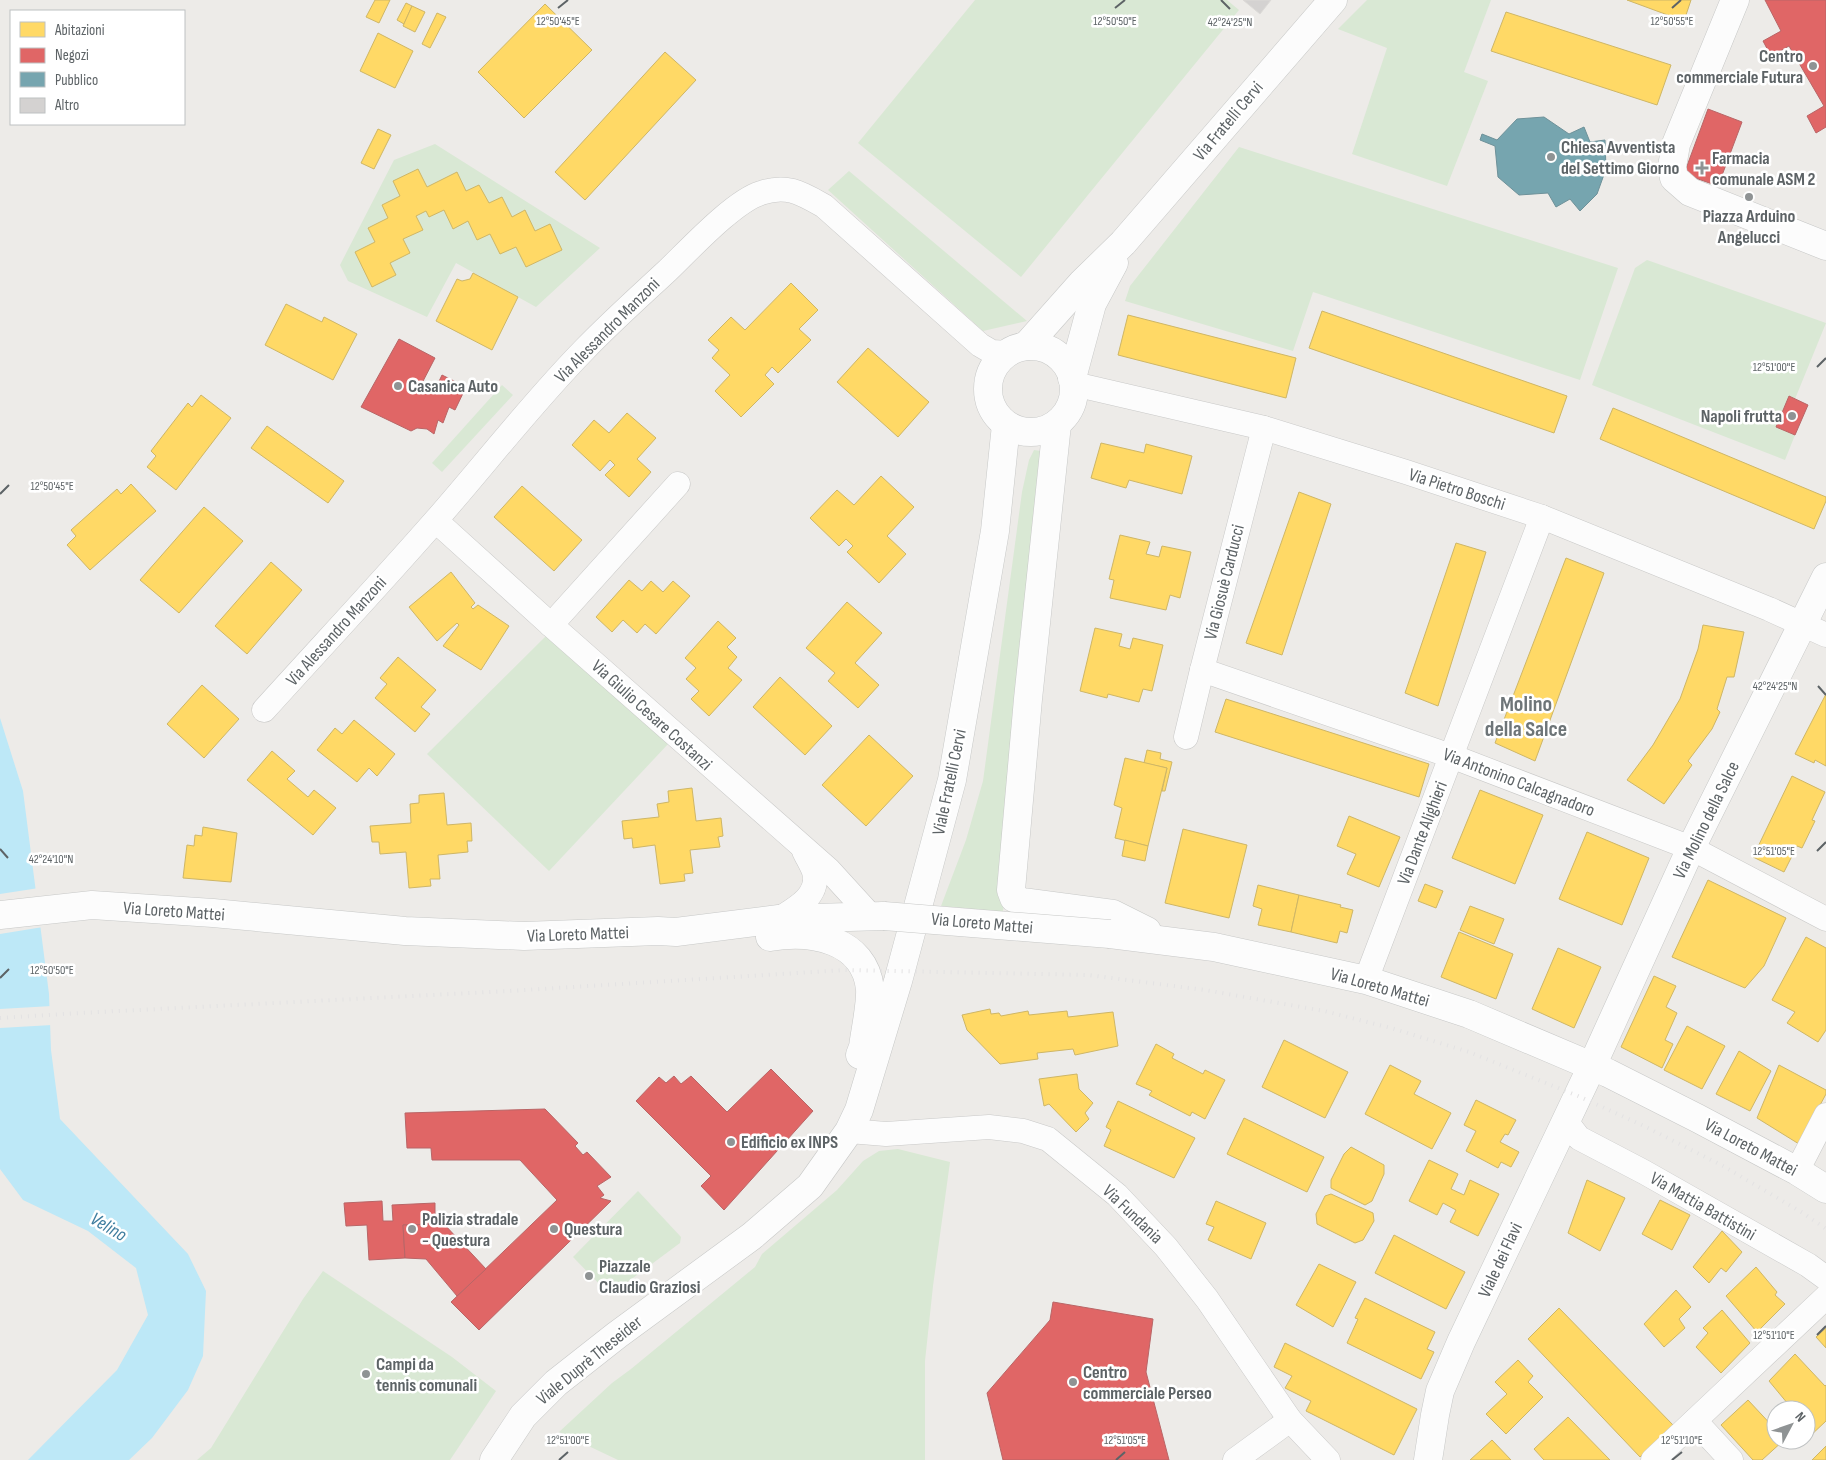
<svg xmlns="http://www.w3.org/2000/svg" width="1826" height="1460" viewBox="0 0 1826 1460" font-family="'Sofia Sans Condensed',sans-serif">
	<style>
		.green { fill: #d9e8d4 }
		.water { fill: #bde8f7 }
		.pier { fill: #edebe8 }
		.homes { fill: #ffd966; stroke: #ceb666 }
		.shops { fill: #e06666; stroke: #b96566 }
		.public { fill: #76a5af; stroke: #6e9199 }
		.building { fill: #d4d2d1; stroke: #dcdad7 }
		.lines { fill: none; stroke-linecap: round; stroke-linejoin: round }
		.street-casing { stroke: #c9c9c8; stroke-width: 25 }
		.secondary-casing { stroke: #c7c8c7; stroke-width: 29 }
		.street { stroke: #fcfcfc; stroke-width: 24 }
		.secondary { stroke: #fcfcfc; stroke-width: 28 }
		.rail { stroke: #e3e2e3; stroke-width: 4; stroke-dasharray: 1 6; stroke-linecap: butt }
		.secondary-bridge-casing { stroke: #c7c8c7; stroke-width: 29; stroke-linecap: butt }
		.secondary-bridge { stroke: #fcfcfc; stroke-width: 28 }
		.ticks { fill: none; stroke: #5d6366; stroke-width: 2 }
		.poi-dot { fill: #8f9394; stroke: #fff; stroke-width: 2 }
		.labels { text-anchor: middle; stroke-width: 5; stroke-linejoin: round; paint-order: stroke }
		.poi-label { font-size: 18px; font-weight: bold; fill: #5d6366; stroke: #fff; text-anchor: start }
		.street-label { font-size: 18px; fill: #5d6366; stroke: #fff }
		.water-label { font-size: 19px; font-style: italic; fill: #3f7d9f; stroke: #fff }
		.district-label { font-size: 22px; font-weight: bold; fill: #6e7578; stroke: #fff }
		.ticks-label { font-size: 12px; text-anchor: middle; fill: #5d6366; stroke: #fff; stroke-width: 5; stroke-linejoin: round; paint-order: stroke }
	</style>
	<rect width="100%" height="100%" fill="#edebe8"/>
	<g class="green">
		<polygon points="975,0 1227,0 1239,10 1021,277 858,143"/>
		<polygon points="1367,0 1491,0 1464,72 1488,81 1447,186 1352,154 1387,48 1338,29"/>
		<polygon points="435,144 600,248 536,307 456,263 427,317 348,281 340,265 394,160"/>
		<polygon points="1239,147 1618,268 1580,380 1313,292 1293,351 1125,301 1130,286"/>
		<polygon points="849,171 1027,321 983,331 828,190"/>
		<polygon points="1647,260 1826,323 1795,399 1789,397 1776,426 1795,435 1785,460 1592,385 1635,268"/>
		<polygon points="502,385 513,395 442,472 432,463"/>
		<polygon points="1034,450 1041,451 1006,859 1003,912 941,906 966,840 983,781 1022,492 1029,460"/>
		<polygon points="546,636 669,743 549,871 427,754"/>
		<polygon points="898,1149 950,1162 933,1286 925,1361 925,1460 618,1460 559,1432 612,1383 631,1369 755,1267 762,1254 837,1190 863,1161 879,1151"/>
		<polygon points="638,1191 681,1237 680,1243 610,1295 573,1257"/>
		<polygon points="323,1271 452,1357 496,1391 450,1460 197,1460 211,1448 303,1299"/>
	</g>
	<polygon class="water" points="0,718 23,791 49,994 51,1050 60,1119 188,1254 206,1291 203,1356 188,1390 152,1438 129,1460 28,1460 117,1370 148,1315 136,1268 88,1231 23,1200 0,1169"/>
	<g class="pier">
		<polygon points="39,888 43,927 0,934 0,894"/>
		<polygon points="52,1006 52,1025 0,1028 0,1009"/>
	</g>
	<g class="homes">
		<polygon points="375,0 390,0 379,23 366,17"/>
		<polygon points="1627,0 1691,0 1684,21"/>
		<polygon points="406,3 412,6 404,24 397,20"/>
		<polygon points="545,4 592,50 524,118 478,72"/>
		<polygon points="412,6 425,12 415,32 403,26"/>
		<polygon points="1506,12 1671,65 1657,105 1491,51"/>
		<polygon points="437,13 446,17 430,48 422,44"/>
		<polygon points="378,33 413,51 395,88 360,71"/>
		<polygon points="665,52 696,80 585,200 555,172"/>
		<polygon points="378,129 391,135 374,169 361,163"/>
		<polygon points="418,169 427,187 457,172 466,191 479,185 489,203 502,197 512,217 525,210 535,231 550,224 562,250 526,267 516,247 500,254 490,234 477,240 468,221 453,229 444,210 429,217 426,211 416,216 423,230 403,239 410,253 390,263 396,275 372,287 355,252 375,242 368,228 388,218 382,205 400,196 393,181"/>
		<polygon points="473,273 518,297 492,350 436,321 457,279 462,281 470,279"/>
		<polygon points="791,283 818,310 799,329 811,340 778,373 772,367 765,375 774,384 741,417 715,391 730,375 712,358 719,350 708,340 731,317 745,330"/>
		<polygon points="286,304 322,322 324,317 357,334 333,380 265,345"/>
		<polygon points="1322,311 1567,396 1554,433 1309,348"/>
		<polygon points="1128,315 1296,358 1286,398 1118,355"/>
		<polygon points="868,348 929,402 898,437 837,382"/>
		<polygon points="201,395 231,418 176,490 147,467 156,456 151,451 188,403 192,407"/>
		<polygon points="1613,408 1826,497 1826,501 1814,529 1600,439"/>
		<polygon points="627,413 656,438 637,459 651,472 629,497 605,475 615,465 610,460 600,471 572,445 594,420 609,433"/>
		<polygon points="267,426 344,481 328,503 251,448"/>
		<polygon points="1101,443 1144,453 1146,444 1192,456 1182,494 1129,480 1126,488 1091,478"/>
		<polygon points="881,476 914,507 887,536 906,554 879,583 847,552 853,546 846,539 839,546 810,518 837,490 854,505"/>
		<polygon points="131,484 156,511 90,570 67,545 76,536 71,530 117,489 121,494"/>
		<polygon points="522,486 582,540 554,571 494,517"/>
		<polygon points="1299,492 1331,504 1282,655 1246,643"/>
		<polygon points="204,507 243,541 179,613 140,580"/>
		<polygon points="1120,535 1150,542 1146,554 1159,557 1162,546 1191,552 1180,598 1170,595 1166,610 1110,598 1114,580 1109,579"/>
		<polygon points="1456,543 1486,552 1438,706 1405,693"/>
		<polygon points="1566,558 1604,573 1535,761 1495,743"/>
		<polygon points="271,562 302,590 247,654 215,626"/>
		<polygon points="451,572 475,603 471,607 473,609 478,605 509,626 481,670 443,646 459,625 457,623 437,641 409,607"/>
		<polygon points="629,580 642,591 651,581 663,592 673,581 690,596 656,634 645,624 637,633 623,620 612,632 596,617"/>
		<polygon points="847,602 882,633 855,663 879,685 858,708 828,681 835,673 806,648"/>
		<polygon points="718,621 736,638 727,647 737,657 728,668 742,680 709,716 691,699 699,691 686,679 696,668 685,658"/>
		<polygon points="1703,625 1744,632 1734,677 1727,677 1717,709 1720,712 1712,729 1688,761 1692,765 1664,804 1627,780 1653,745 1680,699 1698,649"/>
		<polygon points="1095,628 1122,634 1119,646 1130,649 1133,638 1163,645 1152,691 1143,689 1139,702 1108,694 1107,698 1080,691"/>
		<polygon points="398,657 436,690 421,707 430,714 415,732 375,698 387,684 380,678"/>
		<polygon points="780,677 832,726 805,755 753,707"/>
		<polygon points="202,685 239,719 204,758 167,724"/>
		<polygon points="1826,694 1826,766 1815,760 1814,763 1795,754"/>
		<polygon points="1226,699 1429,764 1419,797 1215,732"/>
		<polygon points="354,720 395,754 377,776 369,768 357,782 317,750 335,728 342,734"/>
		<polygon points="869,735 913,776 866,826 822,785"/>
		<polygon points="1147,750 1161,753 1160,759 1172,762 1165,791 1162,791 1167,768 1144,763"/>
		<polygon points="272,751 295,771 287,779 308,797 314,790 336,808 313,835 247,780"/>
		<polygon points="1125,758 1167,768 1148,846 1115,838 1122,808 1114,805"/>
		<polygon points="1792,776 1825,792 1812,820 1815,821 1802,848 1797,846 1784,872 1753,857"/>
		<polygon points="692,788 696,821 721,818 723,836 718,837 720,847 690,850 693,873 684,874 685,881 660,884 655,845 633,848 632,838 624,839 622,821 659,817 657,804 669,802 668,791"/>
		<polygon points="1480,790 1543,815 1515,884 1452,858"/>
		<polygon points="444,793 447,825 471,823 472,841 467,841 468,852 438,855 440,879 430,879 431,886 409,888 406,852 380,854 379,842 372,842 370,826 411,823 410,804 419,803 419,795"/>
		<polygon points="1349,816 1400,837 1379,887 1347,874 1356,854 1337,846"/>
		<polygon points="203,827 237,833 231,882 183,878 187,845 194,846 195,835 202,836"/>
		<polygon points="1183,829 1247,845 1229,918 1165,903"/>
		<polygon points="1587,832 1649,858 1622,925 1559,899"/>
		<polygon points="1125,840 1148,846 1145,861 1122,856"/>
		<polygon points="1708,880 1786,918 1764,966 1745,988 1672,957"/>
		<polygon points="1425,884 1443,891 1436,908 1418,901"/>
		<polygon points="1258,885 1299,895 1291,932 1258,925 1262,909 1253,906"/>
		<polygon points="1299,895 1341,905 1340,907 1353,910 1347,933 1340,931 1337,943 1291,932"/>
		<polygon points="1470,906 1504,919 1494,944 1460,930"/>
		<polygon points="1459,932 1513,954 1496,999 1441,977"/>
		<polygon points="1806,937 1826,948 1826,1030 1818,1042 1787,1023 1795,1012 1772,1000"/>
		<polygon points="1558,948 1601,967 1574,1028 1532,1009"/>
		<polygon points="1654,976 1676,986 1666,1007 1677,1013 1665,1040 1673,1044 1662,1068 1621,1047"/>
		<polygon points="990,1009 991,1014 999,1013 1001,1016 1028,1011 1029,1015 1067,1011 1068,1017 1113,1012 1118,1046 1075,1055 1073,1049 1037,1053 1038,1059 1000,1064 967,1030 962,1015"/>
		<polygon points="1687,1026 1725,1046 1702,1089 1664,1070"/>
		<polygon points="1284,1040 1348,1072 1325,1118 1262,1087"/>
		<polygon points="1156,1044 1174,1054 1172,1058 1203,1074 1205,1070 1225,1080 1205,1119 1192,1112 1190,1116 1149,1095 1152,1091 1136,1084"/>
		<polygon points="1739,1051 1771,1071 1750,1111 1716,1094"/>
		<polygon points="1390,1065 1421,1081 1414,1094 1451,1113 1432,1149 1365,1114"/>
		<polygon points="1779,1065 1826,1090 1826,1094 1799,1144 1757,1118"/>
		<polygon points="1077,1074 1079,1089 1093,1103 1085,1113 1089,1119 1076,1132 1049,1104 1044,1106 1039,1079"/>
		<polygon points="1476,1100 1516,1120 1508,1135 1505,1134 1500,1142 1519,1152 1511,1167 1501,1162 1498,1168 1466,1151 1476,1131 1464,1125"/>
		<polygon points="1118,1101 1195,1138 1174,1178 1104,1146 1111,1130 1106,1127"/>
		<polygon points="1244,1118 1324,1157 1307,1192 1227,1154"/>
		<polygon points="1351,1147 1384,1165 1384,1174 1372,1201 1365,1205 1331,1188 1331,1180 1344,1154"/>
		<polygon points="1429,1160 1458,1174 1451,1189 1464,1195 1470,1180 1499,1194 1478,1236 1450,1222 1456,1210 1443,1203 1437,1215 1409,1201"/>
		<polygon points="1587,1180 1625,1198 1600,1251 1568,1233"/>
		<polygon points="1331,1194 1373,1213 1374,1221 1363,1240 1355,1243 1317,1224 1316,1214 1325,1196"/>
		<polygon points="1660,1200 1690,1215 1672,1250 1642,1234"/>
		<polygon points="1216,1201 1266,1223 1251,1259 1208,1240 1214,1227 1206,1224"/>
		<polygon points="1722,1231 1742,1252 1726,1272 1721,1268 1709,1283 1693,1267"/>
		<polygon points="1394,1235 1465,1272 1446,1309 1375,1273"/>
		<polygon points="1319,1264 1356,1282 1333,1327 1296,1305"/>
		<polygon points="1756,1267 1777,1292 1775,1295 1785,1304 1757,1332 1726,1296"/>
		<polygon points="1676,1290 1691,1307 1679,1319 1685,1328 1664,1347 1644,1324"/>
		<polygon points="1365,1298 1435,1332 1427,1349 1434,1352 1421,1379 1347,1343 1358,1319 1355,1318"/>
		<polygon points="1559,1308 1673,1425 1640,1457 1528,1339"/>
		<polygon points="1722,1310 1750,1343 1721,1373 1696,1347 1708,1333 1703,1328"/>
		<polygon points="1826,1328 1826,1348 1816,1337"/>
		<polygon points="1285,1343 1417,1409 1394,1455 1306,1411 1311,1401 1285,1388 1292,1376 1274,1367"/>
		<polygon points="1795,1354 1825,1386 1826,1385 1826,1421 1808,1438 1806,1436 1806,1410 1793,1410 1769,1381"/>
		<polygon points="1518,1360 1533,1376 1528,1382 1543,1397 1506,1434 1486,1414 1507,1394 1495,1382"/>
		<polygon points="1748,1400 1776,1430 1776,1440 1784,1440 1762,1460 1753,1460 1721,1425"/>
		<polygon points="1568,1417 1610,1460 1544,1460 1534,1449"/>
		<polygon points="1492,1440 1511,1460 1470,1460"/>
		<polygon points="1826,1446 1826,1460 1812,1460"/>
	</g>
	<g class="shops">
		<polygon points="1765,0 1826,0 1826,127 1816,133 1807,116 1824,106 1789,46 1771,56 1763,41 1781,31"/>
		<polygon points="1708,109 1742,122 1718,186 1684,174"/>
		<polygon points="399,339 435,358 421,385 434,392 442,375 466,387 455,410 449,407 443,423 438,420 434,434 427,429 417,428 411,431 361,407"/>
		<polygon points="1789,396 1808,405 1795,435 1776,427"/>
		<polygon points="771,1069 813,1111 724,1210 701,1186 711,1176 636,1101 659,1077 666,1083 674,1076 681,1084 691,1076 727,1112"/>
		<polygon points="545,1109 578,1143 575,1146 583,1155 587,1152 611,1177 597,1186 604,1195 600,1198 611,1201 479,1330 451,1302 557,1200 520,1160 432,1160 431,1148 407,1148 405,1113"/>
		<polygon points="382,1201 383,1221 393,1221 392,1205 435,1203 435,1224 403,1225 405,1258 369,1260 367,1225 346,1226 344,1203"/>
		<polygon points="435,1224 444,1224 486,1269 457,1296 426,1259 405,1258 403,1225"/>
		<polygon points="1053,1302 1153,1319 1146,1372 1169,1460 1003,1460 987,1393 1050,1320"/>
	</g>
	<polygon class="public" points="1544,117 1569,134 1584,127 1590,142 1605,140 1606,169 1597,194 1580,211 1570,199 1556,207 1548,193 1519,195 1498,177 1495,146 1480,140 1482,134 1497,140 1517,119"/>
	<polygon class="building" points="1243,0 1271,0 1260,14"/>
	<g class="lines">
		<g class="street-casing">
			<g id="street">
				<polyline points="1074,384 1264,428 1406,472 1542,517 1769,609 1826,635"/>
				<polyline points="436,521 551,625 829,870 870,915"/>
				<polyline points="551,625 678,484"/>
				<polyline points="1202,670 1451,756 1691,848 1826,919"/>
				<path d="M264,710C321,647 380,584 436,520C486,463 532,403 584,350C611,322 639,297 667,271C689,250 734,201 761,193C787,184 801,193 824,206L980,345L992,352L1008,353"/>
				<polyline points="1186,737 1202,670 1264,428"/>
				<path d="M779,919C794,909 817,898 815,876C814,868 807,858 804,851"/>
				<polyline points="1366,980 1542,517"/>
				<polyline points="1567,1118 1569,1125 1579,1138 1644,1172 1808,1265 1826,1278"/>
				<polyline points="849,1131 886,1134 989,1127 1023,1131 1048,1139 1117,1195 1166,1247 1207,1299 1290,1420 1328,1460"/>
				<polyline points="1797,1171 1826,1115"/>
				<polyline points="1695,1421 1731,1460"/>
				<polyline points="1235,1460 1290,1420"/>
				<polyline points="1653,1460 1826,1297"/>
			</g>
		</g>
		<g class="secondary-casing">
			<g id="secondary">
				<polyline points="1735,0 1676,144 1672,167 1674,178 1690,192 1826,246"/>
				<polyline points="1026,346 1082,283 1123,243 1333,0"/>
				<circle cx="1031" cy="389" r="43"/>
				<polyline points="1072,378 1092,304 1114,263"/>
				<polyline points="1057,424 1028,699 1011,890 1014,898 1022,902 1113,914 1147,931"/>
				<polyline points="0,915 92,905 213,913 405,931 524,936 658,931 676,932 779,919 884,916"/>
				<polyline points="1110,934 1214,947 1366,980 1469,1014 1608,1073 1697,1118 1797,1171 1826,1189"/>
				<path d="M770,937C811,930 865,939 870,989C871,1004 865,1031 863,1047L860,1055"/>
				<polyline points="494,1460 523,1416 556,1383 617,1335 752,1236 810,1186 849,1131 859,1110 898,981 952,780 995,531 1006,425"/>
				<polyline points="1428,1460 1435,1415 1440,1391 1461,1342 1592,1066 1691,848 1826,577"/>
			</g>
		</g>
		<use href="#street" class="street"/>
		<use href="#secondary" class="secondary"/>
		<polyline class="rail" points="0,1018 80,1013 509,991 845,970 1088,975 1205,990 1324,1011 1391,1028 1469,1052 1578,1096 1644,1126 1723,1166 1803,1213 1826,1229"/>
		<g class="secondary-bridge-casing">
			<polyline id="secondary-bridge" points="884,916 1110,934"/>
		</g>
		<use href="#secondary-bridge" class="secondary-bridge"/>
	</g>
	<path class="ticks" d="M1221,0L1230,9M558,8L568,0M1115,8L1125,0M1672,8L1681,0M1817,367L1826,358M0,494L9,485M1818,686L1826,695M0,849L8,858M1817,851L1826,842M0,978L9,969M1817,1335L1826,1326M559,1460L568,1452M1116,1460L1125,1452M1672,1460L1682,1452"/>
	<g class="poi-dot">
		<circle cx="1813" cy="66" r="5"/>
		<circle cx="1551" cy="157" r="5"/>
		<path d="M1699.5 160.5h5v5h5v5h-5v5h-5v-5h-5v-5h5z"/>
		<circle cx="1749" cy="197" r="5"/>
		<circle cx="398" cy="386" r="5"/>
		<circle cx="1792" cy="416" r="5"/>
		<circle cx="731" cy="1142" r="5"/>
		<circle cx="412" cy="1229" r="5"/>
		<circle cx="554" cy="1229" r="5"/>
		<circle cx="589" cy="1276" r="5"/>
		<circle cx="366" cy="1374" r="5"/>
		<circle cx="1073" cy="1382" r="5"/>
	</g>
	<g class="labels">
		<g class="poi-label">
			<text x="1803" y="62" text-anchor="end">Centro<tspan x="1803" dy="21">commerciale Futura</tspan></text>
			<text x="1561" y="153">Chiesa Avventista<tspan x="1561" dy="21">del Settimo Giorno</tspan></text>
			<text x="1712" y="164">Farmacia<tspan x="1712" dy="21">comunale ASM 2</tspan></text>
			<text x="1749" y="222" text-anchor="middle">Piazza Arduino<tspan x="1749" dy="21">Angelucci</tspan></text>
			<text x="408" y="392">Casanica Auto</text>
			<text x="1782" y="422" text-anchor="end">Napoli frutta</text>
			<text x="741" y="1148">Edificio ex INPS</text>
			<text x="422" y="1225">Polizia stradale<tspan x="422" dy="21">- Questura</tspan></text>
			<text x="564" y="1235">Questura</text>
			<text x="599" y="1272">Piazzale<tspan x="599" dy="21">Claudio Graziosi</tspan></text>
			<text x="376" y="1370">Campi da<tspan x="376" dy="21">tennis comunali</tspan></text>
			<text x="1083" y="1378">Centro<tspan x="1083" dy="21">commerciale Perseo</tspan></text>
		</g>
		<g class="street-label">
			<text transform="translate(1228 121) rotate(-50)" y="6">Via Fratelli Cervi</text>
			<text transform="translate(607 330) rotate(-45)" y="6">Via Alessandro Manzoni</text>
			<text transform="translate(1457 489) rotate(18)" y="6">Via Pietro Boschi</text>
			<text transform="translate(1224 582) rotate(-76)" y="6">Via Giosuè Carducci</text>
			<text transform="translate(336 631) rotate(-48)" y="6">Via Alessandro Manzoni</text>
			<text transform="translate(652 715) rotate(42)" y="6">Via Giulio Cesare Costanzi</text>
			<text transform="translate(949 782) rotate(-78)" y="6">Viale Fratelli Cervi</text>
			<text transform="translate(1519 782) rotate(21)" y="6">Via Antonino Calcagnadoro</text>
			<text transform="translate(1706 820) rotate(-64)" y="6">Via Molino della Salce</text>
			<text transform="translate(1422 833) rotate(-69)" y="6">Via Dante Alighieri</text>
			<text transform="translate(174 911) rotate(4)" y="6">Via Loreto Mattei</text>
			<text transform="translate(982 923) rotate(5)" y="6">Via Loreto Mattei</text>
			<text transform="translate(578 934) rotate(-2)" y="6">Via Loreto Mattei</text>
			<text transform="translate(1380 987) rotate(16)" y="6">Via Loreto Mattei</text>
			<text transform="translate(1751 1147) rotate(28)" y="6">Via Loreto Mattei</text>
			<text transform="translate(1703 1206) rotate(30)" y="6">Via Mattia Battistini</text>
			<text transform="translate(1133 1214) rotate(44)" y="6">Via Fundania</text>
			<text transform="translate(1500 1260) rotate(-65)" y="6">Viale dei Flavi</text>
			<text transform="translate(589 1360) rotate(-39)" y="6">Viale Duprè Theseider</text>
		</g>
		<g class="water-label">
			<text transform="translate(109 1226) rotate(31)" y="7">Velino</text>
		</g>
		<g class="district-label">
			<text x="1526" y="711">Molino<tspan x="1526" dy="25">della Salce</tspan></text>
		</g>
	</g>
	<g class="ticks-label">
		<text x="558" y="25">12°50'45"E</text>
		<text x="1115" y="25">12°50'50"E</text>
		<text x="1672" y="25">12°50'55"E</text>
		<text x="1230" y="26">42°24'25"N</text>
		<text x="1774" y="371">12°51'00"E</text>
		<text x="52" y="490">12°50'45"E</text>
		<text x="1775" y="690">42°24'25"N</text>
		<text x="1774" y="855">12°51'05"E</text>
		<text x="51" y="863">42°24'10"N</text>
		<text x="52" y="974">12°50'50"E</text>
		<text x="1774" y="1339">12°51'10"E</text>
		<text x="568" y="1444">12°51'00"E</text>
		<text x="1125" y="1444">12°51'05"E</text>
		<text x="1682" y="1444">12°51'10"E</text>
	</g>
	<rect x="10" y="10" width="175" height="115" fill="#ffffff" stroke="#bec1c2"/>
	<rect x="20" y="22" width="25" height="15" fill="#ffd966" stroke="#bec1c2"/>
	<text x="55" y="35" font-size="15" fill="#5d6366">Abitazioni</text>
	<rect x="20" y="48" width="25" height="15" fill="#e06666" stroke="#bec1c2"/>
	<text x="55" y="60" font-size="15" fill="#5d6366">Negozi</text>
	<rect x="20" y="72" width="25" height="15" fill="#76a5af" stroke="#bec1c2"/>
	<text x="55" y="85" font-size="15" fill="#5d6366">Pubblico</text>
	<rect x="20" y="98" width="25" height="15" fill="#d4d2d1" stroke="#bec1c2"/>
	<text x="55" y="110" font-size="15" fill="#5d6366">Altro</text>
	<g transform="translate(1791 1425) rotate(49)"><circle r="24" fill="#ffffff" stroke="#bec1c2"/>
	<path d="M0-4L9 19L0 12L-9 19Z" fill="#8f9394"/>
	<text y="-8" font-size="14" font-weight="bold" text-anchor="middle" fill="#5d6366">N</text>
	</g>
</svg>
